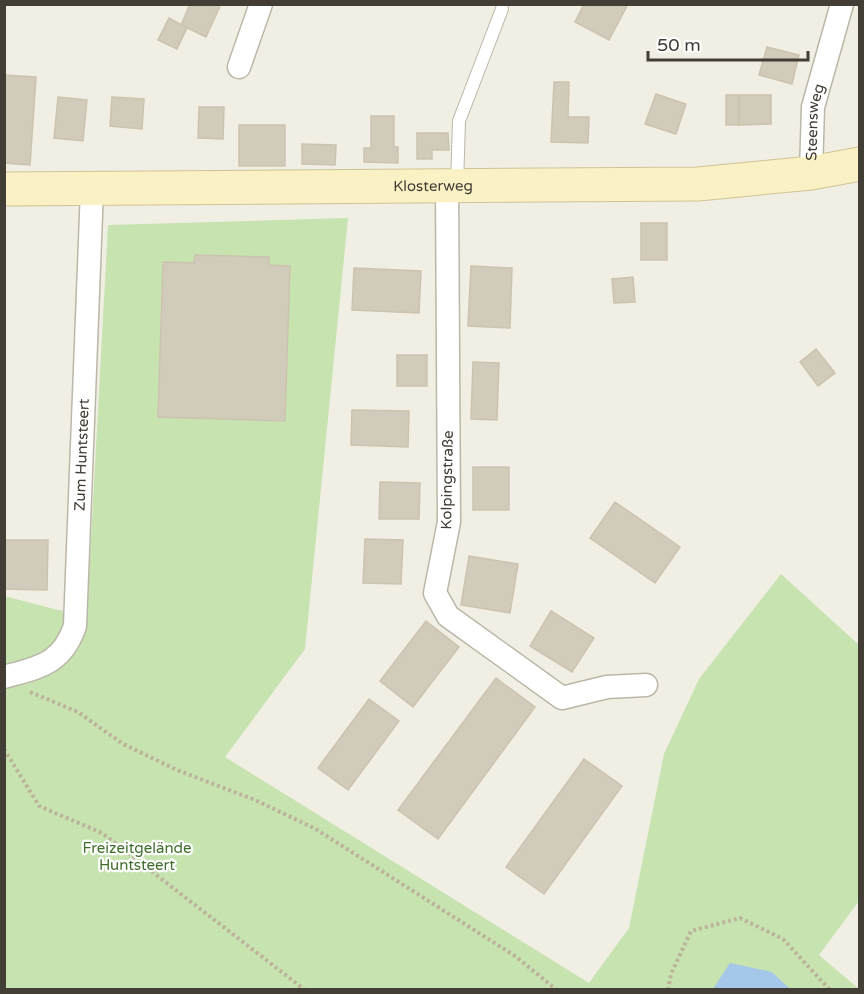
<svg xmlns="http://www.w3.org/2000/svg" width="864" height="994" viewBox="0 0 864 994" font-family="'Varela Round',sans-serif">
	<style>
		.green { fill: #c7e3b0 }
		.water { fill: #a4c7ea }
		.building { fill: #d1cbbb; stroke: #ccc3af; stroke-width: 1.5 }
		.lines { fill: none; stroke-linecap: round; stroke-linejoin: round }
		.lane-casing { stroke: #bbb7a8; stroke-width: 14 }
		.street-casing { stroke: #bbb7a8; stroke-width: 25 }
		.secondary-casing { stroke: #cec497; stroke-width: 35 }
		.path { stroke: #bcb39a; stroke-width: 4; stroke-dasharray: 3 3; stroke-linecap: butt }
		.lane { stroke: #fff; stroke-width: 12 }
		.street { stroke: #fff; stroke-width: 22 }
		.secondary { stroke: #faf2c5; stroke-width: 33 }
		.labels { text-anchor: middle; stroke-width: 4.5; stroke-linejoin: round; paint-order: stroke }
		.street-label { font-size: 15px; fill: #433e35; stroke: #fff }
		.park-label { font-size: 15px; fill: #406f2d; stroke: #fff }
	</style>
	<rect width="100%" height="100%" fill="#f1eee4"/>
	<polygon class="green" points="348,218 305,649 225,757 589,983 629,928 664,754 699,679 781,574 859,645 859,901 819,955 859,989 5,989 4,596 58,610 87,614 108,225"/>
	<polygon class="water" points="730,963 772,972 790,989 713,989"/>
	<g class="building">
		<polygon points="190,4 221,4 206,37 181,25"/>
		<polygon points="584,4 628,4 609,40 575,22"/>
		<polygon points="169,18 187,28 177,49 158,40"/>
		<polygon points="767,47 799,55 792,84 759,75"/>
		<polygon points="4,75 36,77 30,165 4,163"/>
		<polygon points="554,82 569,82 568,117 589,117 588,143 551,142"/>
		<polygon points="656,94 686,104 676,134 645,124"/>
		<rect x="726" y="95" width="13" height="30"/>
		<polygon points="739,95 771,95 771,124 739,125"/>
		<polygon points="58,97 87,100 83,141 54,138"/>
		<polygon points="112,97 144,99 142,129 110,126"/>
		<polygon points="199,107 224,107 223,139 198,138"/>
		<polygon points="371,116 394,116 394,147 398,147 398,163 364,162 364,148 371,148"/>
		<rect x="239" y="125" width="46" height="41"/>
		<polygon points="417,133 448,133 449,150 432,150 432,159 417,159"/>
		<polygon points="302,144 336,145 335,165 302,164"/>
		<rect x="641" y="223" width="26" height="37"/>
		<polygon points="195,255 269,257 269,265 290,266 285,421 158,417 163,262 194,263"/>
		<polygon points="471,266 512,268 510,328 468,326"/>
		<polygon points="354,268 421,271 419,313 352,310"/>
		<polygon points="633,277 635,302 614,303 612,279"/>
		<polygon points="816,349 835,373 818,386 800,362"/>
		<rect x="397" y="355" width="30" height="31"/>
		<polygon points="473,362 499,363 497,420 471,419"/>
		<polygon points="352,410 409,411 408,447 351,445"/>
		<rect x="473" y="467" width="36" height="43"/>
		<polygon points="380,482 420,483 419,519 379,519"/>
		<polygon points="615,502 680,547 655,583 590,538"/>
		<polygon points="365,539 403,540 401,584 363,583"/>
		<polygon points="4,540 48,540 47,590 4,589"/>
		<polygon points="469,556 518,564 510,613 461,605"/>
		<polygon points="551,611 594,638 572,672 530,646"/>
		<polygon points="426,621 459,647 413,707 380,681"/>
		<polygon points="496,678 535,707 438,839 398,810"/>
		<polygon points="369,699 399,721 348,790 318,768"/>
		<polygon points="584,759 622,786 544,894 506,867"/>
	</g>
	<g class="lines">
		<g class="lane-casing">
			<polyline id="lane" points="457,185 459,121 502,9"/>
		</g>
		<g class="street-casing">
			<g id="street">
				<polyline points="239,67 261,4"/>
				<path id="s1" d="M811,173L813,107L842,4"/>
				<polyline points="447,186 449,522 435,593 448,616 562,698 607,687 646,685"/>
				<path id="s2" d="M4,677C40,667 62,664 75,626L92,189"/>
			</g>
		</g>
		<g class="secondary-casing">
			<g id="secondary">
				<path id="s3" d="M4,189L698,184L811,173L860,164"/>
			</g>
		</g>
		<g class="path">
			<polyline points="30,692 78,712 123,744 177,770 255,800 314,828 515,956 557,990"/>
			<polyline points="4,749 39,806 102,833 305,990"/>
			<polyline points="668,990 671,974 691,931 740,918 783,939 830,990"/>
		</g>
		<use href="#lane" class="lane"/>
		<use href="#street" class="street"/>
		<use href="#secondary" class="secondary"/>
	</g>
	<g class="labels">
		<g class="street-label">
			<text dy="5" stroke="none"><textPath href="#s1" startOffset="51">Steensweg</textPath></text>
			<text dy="5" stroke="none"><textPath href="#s3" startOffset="429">Klosterweg</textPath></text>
			<text dy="5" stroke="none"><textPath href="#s2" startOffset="264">Zum Huntsteert</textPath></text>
			<text transform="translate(447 480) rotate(-89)" y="5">Kolpingstraße</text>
		</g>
		<g class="park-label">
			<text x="137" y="853">Freizeitgelände<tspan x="137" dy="17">Huntsteert</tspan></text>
		</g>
	</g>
	<rect width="864" height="994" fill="none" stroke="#433e35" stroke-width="12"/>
	<path d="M648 51v9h160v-9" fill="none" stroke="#433e35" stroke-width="3"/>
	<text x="657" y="51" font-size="18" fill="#433e35" stroke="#ffffff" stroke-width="4.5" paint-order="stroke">50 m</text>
</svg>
